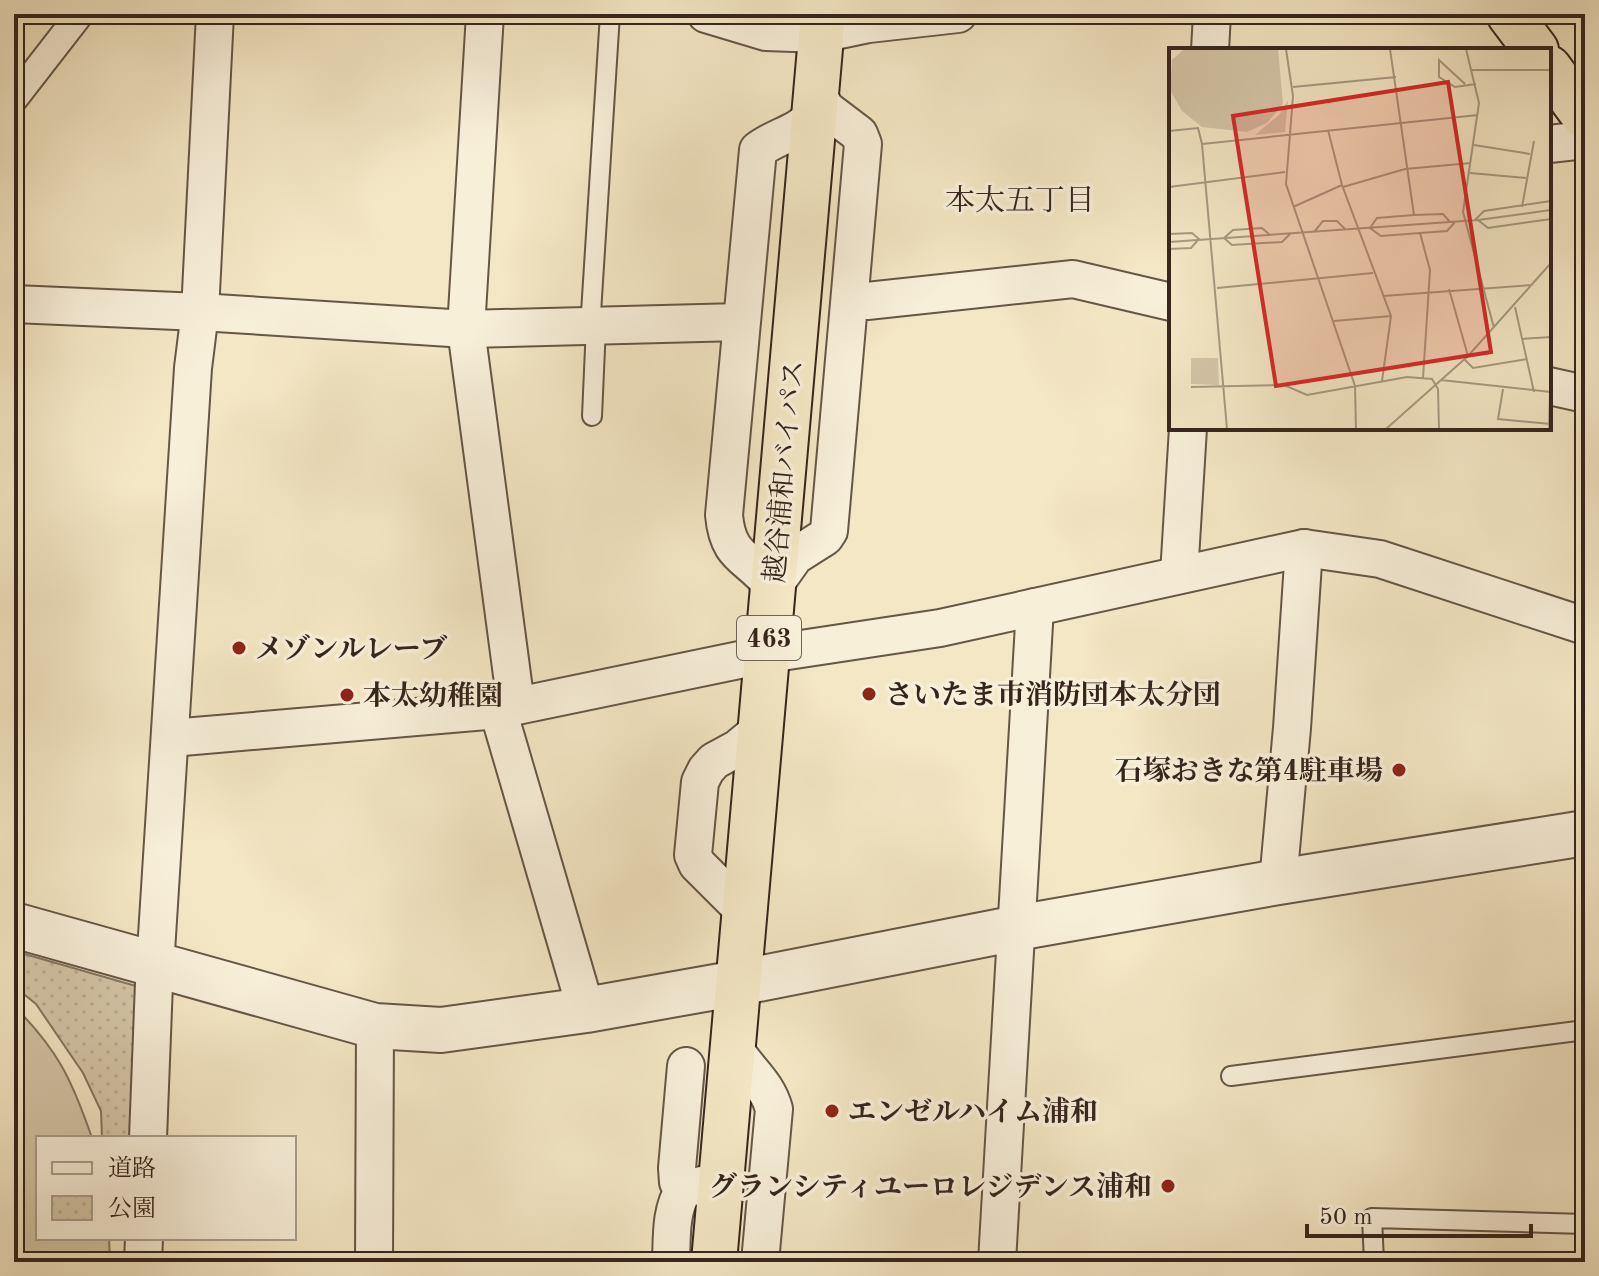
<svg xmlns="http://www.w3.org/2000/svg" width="1599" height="1276" viewBox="0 0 1599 1276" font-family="'Old Standard TT','Noto Serif JP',serif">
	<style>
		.park { fill: url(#park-dots); stroke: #857662; stroke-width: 2 }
		.pitch { fill: #d4c6a8; stroke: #857662; stroke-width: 2 }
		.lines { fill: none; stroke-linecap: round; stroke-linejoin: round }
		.service-casing { stroke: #665647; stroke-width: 22 }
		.pedestrian-casing { stroke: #665647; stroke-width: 30 }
		.minor-casing { stroke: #665647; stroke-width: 40 }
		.tertiary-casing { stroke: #665647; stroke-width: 48 }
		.trunk-casing { stroke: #36251d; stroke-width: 48 }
		.service { stroke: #f8efd9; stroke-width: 18 }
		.pedestrian { stroke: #f8efd9; stroke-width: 26 }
		.minor { stroke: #f8efd9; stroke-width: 36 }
		.tertiary { stroke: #f8efd9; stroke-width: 44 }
		.trunk { stroke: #f4e7c5; stroke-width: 44 }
		.poi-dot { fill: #8f2418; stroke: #f8efd9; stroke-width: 3 }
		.labels { text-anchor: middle; stroke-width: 7; stroke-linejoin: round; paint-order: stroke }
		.shield { fill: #f8efd9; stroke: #706255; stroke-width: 2 }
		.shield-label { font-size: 26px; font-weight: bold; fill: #36251d }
		.street-label { font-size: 28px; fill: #36251d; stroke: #f8efd9 }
		.poi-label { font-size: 28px; font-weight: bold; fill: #36251d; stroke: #f8efd9; text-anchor: start }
		.neighbourhood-label { font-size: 30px; fill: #36251d; stroke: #f8efd9 }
		.inset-road { fill: none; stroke: #a89982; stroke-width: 2 }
		.view { fill: #d62828; fill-opacity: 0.15; stroke: #d62828; stroke-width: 4 }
		.inset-edge { fill: none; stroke: #36251d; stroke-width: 4 }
	</style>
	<defs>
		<pattern id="park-dots" width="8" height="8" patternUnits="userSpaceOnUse" patternTransform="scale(2)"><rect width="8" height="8" fill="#d4c6a8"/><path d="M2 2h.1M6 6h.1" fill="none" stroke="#b7aa90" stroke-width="1.8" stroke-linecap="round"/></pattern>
	</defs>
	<rect width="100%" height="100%" fill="#f4e7c5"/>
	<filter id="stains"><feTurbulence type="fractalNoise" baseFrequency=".0025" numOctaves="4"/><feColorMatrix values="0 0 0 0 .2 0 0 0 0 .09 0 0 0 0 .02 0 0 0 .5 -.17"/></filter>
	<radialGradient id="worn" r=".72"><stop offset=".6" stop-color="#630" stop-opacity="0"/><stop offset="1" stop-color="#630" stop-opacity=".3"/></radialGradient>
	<polygon class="park" points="14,951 143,988 133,1138 102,1138 101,1111 83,1073 36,1004 14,986"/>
	<path class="pitch" d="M14,1006C58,1050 72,1080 92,1138H38V1238H109L110,1262H14Z"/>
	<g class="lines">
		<g class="service-casing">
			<g id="service">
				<polyline points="592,416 596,326 591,313 610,14"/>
				<polyline points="1231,1076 1585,1030"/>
				<polyline points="1374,1262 1372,1218 1585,1224"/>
			</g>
		</g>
		<g class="pedestrian-casing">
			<polyline id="pedestrian" points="14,99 80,14"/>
		</g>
		<g class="minor-casing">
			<g id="minor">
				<polyline points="485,14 466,329 516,705"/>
				<polyline points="706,14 766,32 821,34 869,24 958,14"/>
				<polyline points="1210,50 1212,14"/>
				<path d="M813,116C797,134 776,136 758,150L724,515C728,560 749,555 773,587L795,556L825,537L829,531L863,144L859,134L826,109L816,92"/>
				<polyline points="1549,144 1585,140"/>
				<polyline points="851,300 867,301 1073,279 1171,302"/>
				<polyline points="14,304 200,312 466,329 740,322"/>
				<polyline points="1549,386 1585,394"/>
				<polyline points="1179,575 1188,428"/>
				<polyline points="498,710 586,1010"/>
				<polyline points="171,738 498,710 768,654 940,628 1304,548 1380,559 1585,626"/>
				<polyline points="1278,882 1292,728 1304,548"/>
				<polyline points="745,912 697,864 693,855 700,782 706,770 714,761 738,748 761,729"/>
				<path d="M734,1048C747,1070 767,1083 774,1109L760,1262"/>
				<polyline points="148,1138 154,983 193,368 200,312 215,14"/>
				<polyline points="684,1189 678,1182 677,1168 686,1066"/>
				<polyline points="143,1262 144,1238"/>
				<polyline points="374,1262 375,1026"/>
				<path d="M671,1262C672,1238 670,1210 684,1189L706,1184"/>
				<polyline points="997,1262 1035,607"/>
			</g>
		</g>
		<g class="tertiary-casing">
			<polyline id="tertiary" points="14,925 375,1026 441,1030 586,1010 738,983 1017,928 1278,882 1585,833"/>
		</g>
		<g class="trunk-casing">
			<g id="trunk">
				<polyline points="1509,14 1536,50"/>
				<polyline points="1549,68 1585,117"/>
				<polyline points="714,1262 823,14"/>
			</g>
		</g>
		<use href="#service" class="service"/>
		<use href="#pedestrian" class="pedestrian"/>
		<use href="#minor" class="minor"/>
		<use href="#tertiary" class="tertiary"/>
		<use href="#trunk" class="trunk"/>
	</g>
	<g class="poi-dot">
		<circle cx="239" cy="648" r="8"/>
		<circle cx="869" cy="694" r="8"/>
		<circle cx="347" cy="695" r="8"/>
		<circle cx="1399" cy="770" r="8"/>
		<circle cx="832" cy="1111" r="8"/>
		<circle cx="1168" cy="1186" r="8"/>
	</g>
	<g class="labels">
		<rect class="shield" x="737" y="616" width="64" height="44" rx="6"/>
		<g class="shield-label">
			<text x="769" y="647">463</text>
		</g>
		<g class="street-label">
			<text transform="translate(783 471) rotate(-85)" y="10">越谷浦和バイパス</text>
		</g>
		<g class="poi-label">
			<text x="255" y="658">メゾンルレーブ</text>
			<text x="885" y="704">さいたま市消防団本太分団</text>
			<text x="363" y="705">本太幼稚園</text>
			<text x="1383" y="780" text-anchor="end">石塚おきな第4駐車場</text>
			<text x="848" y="1121">エンゼルハイム浦和</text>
			<text x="1152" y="1196" text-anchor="end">グランシティユーロレジデンス浦和</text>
		</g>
		<g class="neighbourhood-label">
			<text x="1020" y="210">本太五丁目</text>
		</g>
	</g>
	<g transform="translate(1169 48)">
		<rect width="382" height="382" fill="#f4e7c5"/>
		<path d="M119,52L116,84L86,87L111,66ZM22,310H49L50,337L22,336Z" fill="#d4c6a8"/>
		<path d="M15,1H109L114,56L98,75L78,84L33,79L13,63L1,42L3,12Z" fill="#d4c6a8"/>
		<path class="inset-road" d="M117,1L124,48L117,136L186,338L187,381M221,1L245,167M297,1L310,55L294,164L325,280M303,22H382M296,36L270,12V29L286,39L307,36M124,39L227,29M159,82L173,137L222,268L213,333M0,83L29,80L33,96L58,381M33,96L309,67M305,97L361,106M301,125L357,130M0,139L116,124M174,139L236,121L302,115M124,159L173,137M353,159L365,93M306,172L315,163L382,153M309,172L319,180L382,171M281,174L274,166L245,167L208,170L201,180L212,188L251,185L278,183L286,174M145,184L154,173H168L176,181M251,185L261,222L254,330M0,186L23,185L30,191L22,200L0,201M101,187L93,180L64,182L55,190L63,197L113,194L122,185M0,194L309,172L382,162M48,240L204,225M280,241L299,308M214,248L363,237M346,259L365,344M165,273L222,268M353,291L382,289M295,311L304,320L358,311M272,332L382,344M22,339L115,337L138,347L238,329L263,331L269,341L270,381M334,341L329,371L382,376M217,381L299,308L382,215M380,381L381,344"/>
		<path class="view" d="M279,34L322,304L107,338L64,68Z"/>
		<rect width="382" height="382" class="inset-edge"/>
	</g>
	<rect width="1599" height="1276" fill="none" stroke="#f4e7c5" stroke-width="48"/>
	<rect x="16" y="16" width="1567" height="1244" fill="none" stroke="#36251d" stroke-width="4"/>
	<rect x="24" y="24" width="1551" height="1228" fill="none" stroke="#36251d" stroke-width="2"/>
	<rect x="36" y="1136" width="260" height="104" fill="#f8efd9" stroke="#aa9e8e" stroke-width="2"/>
	<rect x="52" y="1162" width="40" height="12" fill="#f8efd9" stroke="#aa9e8e" stroke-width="2"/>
	<text x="108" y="1176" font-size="24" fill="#36251d">道路</text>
	<rect x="52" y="1196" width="40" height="24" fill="url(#park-dots)" stroke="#aa9e8e" stroke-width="2"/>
	<text x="108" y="1216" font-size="24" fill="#36251d">公園</text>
	<path d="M1307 1224v12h224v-12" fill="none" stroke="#36251d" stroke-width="4"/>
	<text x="1319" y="1224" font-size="24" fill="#36251d" stroke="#f8efd9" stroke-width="6" paint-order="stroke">50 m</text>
	<rect width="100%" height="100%" filter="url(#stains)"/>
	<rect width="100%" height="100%" fill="url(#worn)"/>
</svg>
